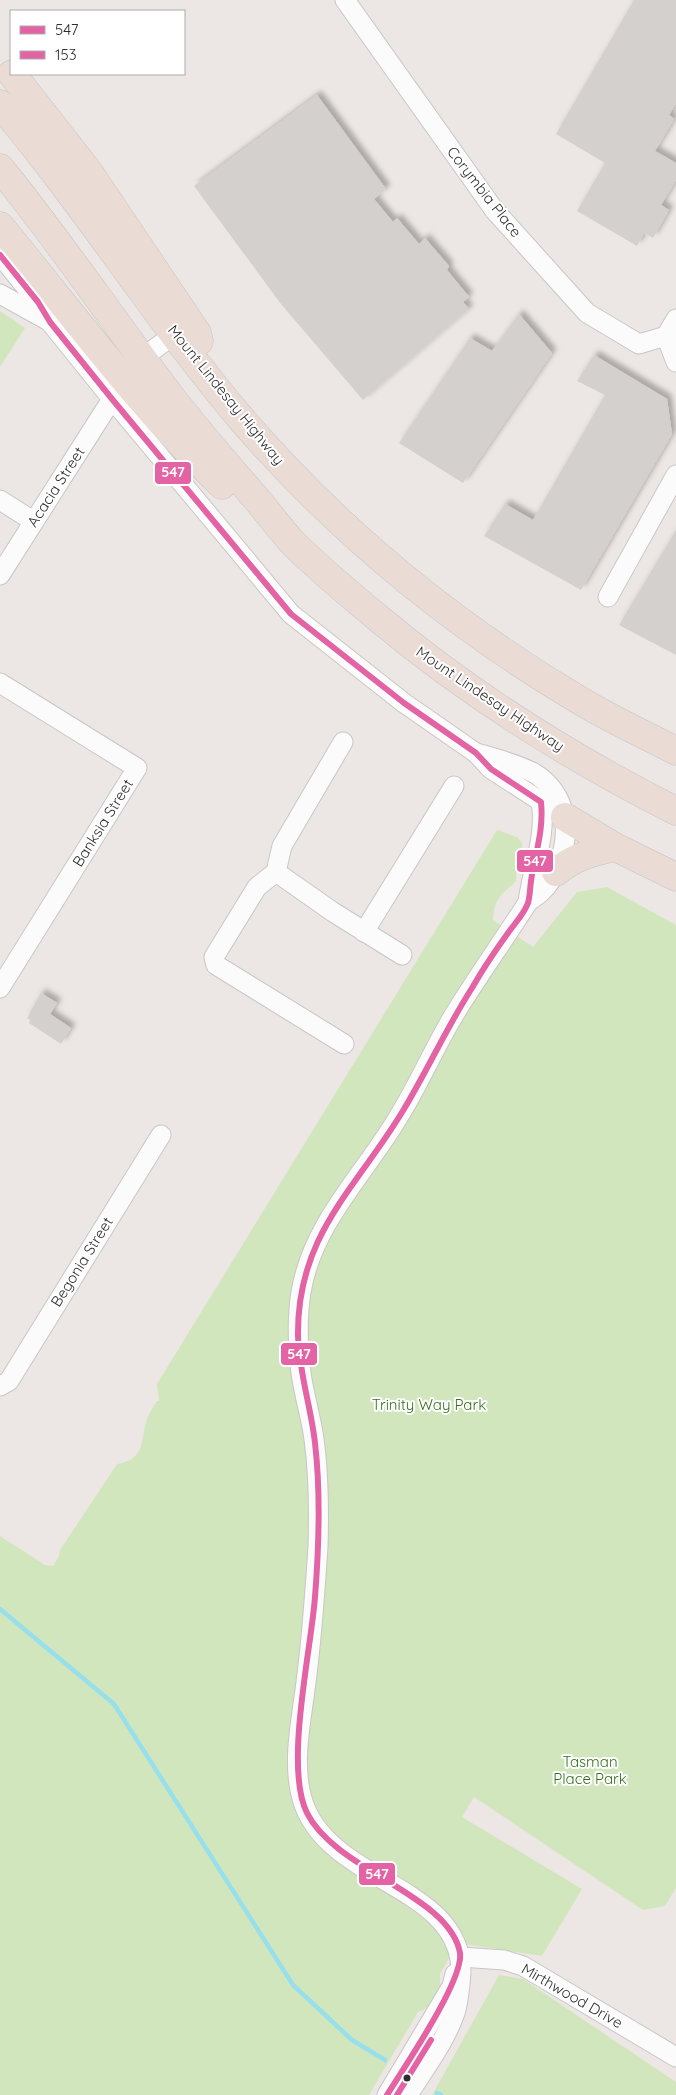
<svg xmlns="http://www.w3.org/2000/svg" width="676" height="2095" viewBox="0 0 676 2095" font-family="Quicksand,sans-serif">
	<style>
		.green { fill: #d2e6bd }
		.lines { fill: none; stroke-linecap: round; stroke-linejoin: round }
		.stream { stroke: #98dfec; stroke-width: 4.5 }
		.building { fill: #d3d0cd; filter: url(#shadow) }
		.minor-casing { stroke: #c8c6c6; stroke-width: 21 }
		.highway-casing { stroke: #c6c4c4; stroke-width: 29 }
		.minor { stroke: #fcfbfb; stroke-width: 19 }
		.highway { stroke: #eadcd5; stroke-width: 28 }
		.bus-1-casing { stroke: #fff; stroke-width: 10 }
		.bus-2-casing { stroke: #fff; stroke-width: 10 }
		.bus-1 { stroke: #e463a4; stroke-width: 6 }
		.bus-2 { stroke: #e463a4; stroke-width: 6 }
		.bus-dot { fill: #2e2e2e; stroke: #fff; stroke-width: 2 }
		.labels { text-anchor: middle; stroke-width: 4; stroke-linejoin: round; paint-order: stroke }
		.street-label { font-size: 15px; fill: #2e2e2e; stroke: #fff }
		.park-label { font-size: 15px; fill: #346d1b; stroke: #fff }
		.line-badge { stroke: #fff; stroke-width: 2 }
		.badge-label { font-size: 14px; text-anchor: middle; font-weight: bold; fill: #fff }
	</style>
	<defs>
		<filter id="shadow"><feDropShadow dx="4.5" dy="-4.5" stdDeviation="2.5" flood-color="#0004"/></filter>
	</defs>
	<rect width="100%" height="100%" fill="#ece7e4"/>
	<g class="green">
		<polygon points="0,311 25,328 0,367"/>
		<path d="M497,830L517,837L523,844L517,860L516,881C501,895 494,899 493,920L533,947L577,892L607,887L676,925V1888L665,1906L643,1910L474,1797L462,1817L582,1889L542,1956L458,1943L440,1974V1985L430,2004L424,2010L418,2012L369,2095H0V1536L45,1565L53,1566L59,1556L60,1550L117,1464C146,1459 140,1441 147,1419C149,1413 153,1407 157,1401H159L157,1384Z"/>
		<polygon points="499,1975 523,1979 676,2082 676,2095 432,2095"/>
	</g>
	<g class="lines">
		<g class="stream">
			<polyline points="0,1609 114,1704 293,1985 352,2040 385,2060"/>
			<polyline points="437,2093 441,2095"/>
		</g>
	</g>
	<g class="building">
		<polygon points="634,0 676,0 676,103 669,115 674,119 655,151 676,163 676,180 661,205 669,210 653,238 644,233 637,246 577,211 605,163 556,134"/>
		<polygon points="317,95 386,189 374,199 393,222 397,218 419,244 425,238 449,266 447,270 469,297 463,302 469,309 363,400 281,304 194,186"/>
		<polygon points="519,314 552,353 463,483 399,443 470,338 492,351"/>
		<polygon points="594,355 667,399 672,434 581,590 484,536 505,504 533,520 605,395 577,381"/>
		<polygon points="676,530 676,655 619,625"/>
		<polygon points="41,993 57,1003 50,1014 71,1028 61,1044 29,1023 30,1020 27,1018"/>
	</g>
	<g class="lines">
		<g class="minor-casing">
			<g id="minor">
				<polyline points="345,0 495,211 587,313 639,344 666,336 676,319"/>
				<polyline points="0,255 38,302 50,322 112,399 291,614 404,703 476,753 491,769 565,817"/>
				<polyline points="0,294 47,320"/>
				<polyline points="666,336 676,362"/>
				<polyline points="142,358 175,334"/>
				<polyline points="0,500 33,521"/>
				<polyline points="0,575 112,399"/>
				<polyline points="608,597 676,475"/>
				<polyline points="0,683 137,768 0,988"/>
				<polyline points="343,742 282,846 276,872 257,887 214,957 216,965 344,1044"/>
				<polyline points="276,872 333,912 402,955"/>
				<path d="M528,902C532,870 547,835 541,802"/>
				<polyline points="364,932 454,786"/>
				<polyline points="0,1386 9,1381 161,1135"/>
				<polyline points="461,1957 504,1960 523,1966 676,2057"/>
				<polyline points="387,2095 452,1986 455,1974"/>
				<path d="M408,2095C424,2069 445,2042 455,2013C459,2000 460,1986 461,1973C462,1880 317,1884 300,1790C293,1755 302,1717 306,1682C312,1637 315,1592 318,1547C319,1512 319,1475 314,1439C311,1417 304,1395 301,1373C298,1348 297,1317 301,1292C313,1222 365,1174 399,1116C419,1084 434,1048 454,1015C477,977 504,940 528,902C533,898 539,895 543,890C549,885 554,875 557,868C572,834 568,794 534,773C517,764 495,758 476,753"/>
			</g>
		</g>
		<g class="highway-casing">
			<g id="highway">
				<polyline points="12,74 88,171 197,333 199,341"/>
				<path d="M0,104C86,206 157,320 243,421C339,532 453,625 579,700C610,719 644,734 676,751"/>
				<path d="M0,168C59,240 111,318 168,393C196,430 228,466 259,502C270,515 280,529 292,542C319,569 349,594 378,618C469,694 569,757 676,811"/>
				<path d="M0,226C72,313 140,407 222,485"/>
				<polyline points="565,817 615,847 676,877"/>
				<path d="M556,872C574,857 592,852 615,847"/>
			</g>
		</g>
		<use href="#minor" class="minor"/>
		<use href="#highway" class="highway"/>
		<g class="bus-1-casing">
			<path id="bus-1" d="M0,255L38,302L50,322L112,399L291,614L404,703L476,753L491,769L541,802C544,830 535,854 531,881C530,888 530,896 528,903C524,914 515,923 508,933C495,951 483,969 472,988C447,1027 428,1069 404,1109C357,1188 297,1234 298,1335C299,1373 311,1407 315,1443C321,1494 319,1546 315,1597C311,1651 284,1767 307,1813C336,1871 450,1895 460,1953C464,1980 403,2069 387,2095"/>
		</g>
		<g class="bus-2-casing">
			<polyline id="bus-2" points="397,2095 431,2040"/>
		</g>
		<use href="#bus-1" class="bus-1"/>
		<use href="#bus-2" class="bus-2"/>
	</g>
	<circle class="bus-dot" cx="407" cy="2078" r="4.5"/>
	<g class="labels">
		<g class="street-label">
			<text transform="translate(484 192) rotate(52)" y="5">Corymbia Place</text>
			<text transform="translate(226 395) rotate(51)" y="5">Mount Lindesay Highway</text>
			<text transform="translate(56 487) rotate(-57)" y="5">Acacia Street</text>
			<text transform="translate(490 699) rotate(34)" y="5">Mount Lindesay Highway</text>
			<text transform="translate(103 823) rotate(-58)" y="5">Banksia Street</text>
			<text transform="translate(82 1262) rotate(-58)" y="5">Begonia Street</text>
			<text transform="translate(572 1996) rotate(30)" y="5">Mirthwood Drive</text>
		</g>
		<g class="park-label">
			<text x="429" y="1410">Trinity Way Park</text>
			<text x="590" y="1767">Tasman<tspan x="590" dy="17">Place Park</tspan></text>
		</g>
	</g>
	<g class="line-badge">
		<rect x="154" y="461" width="38" height="24" rx="5" fill="#e463a4"/>
		<rect x="516" y="849" width="38" height="24" rx="5" fill="#e463a4"/>
		<rect x="280" y="1342" width="38" height="24" rx="5" fill="#e463a4"/>
		<rect x="358" y="1862" width="38" height="24" rx="5" fill="#e463a4"/>
	</g>
	<g class="badge-label">
		<text x="173" y="477">547</text>
		<text x="535" y="866">547</text>
		<text x="299" y="1359">547</text>
		<text x="377" y="1879">547</text>
	</g>
	<rect x="10" y="10" width="175" height="65" fill="#ffffff" stroke="#ababab"/>
	<rect x="20" y="26" width="25" height="8" fill="#e463a4" stroke="#ababab"/>
	<text x="55" y="35" font-size="15" fill="#2e2e2e">547</text>
	<rect x="20" y="51" width="25" height="8" fill="#e463a4" stroke="#ababab"/>
	<text x="55" y="60" font-size="15" fill="#2e2e2e">153</text>
</svg>
